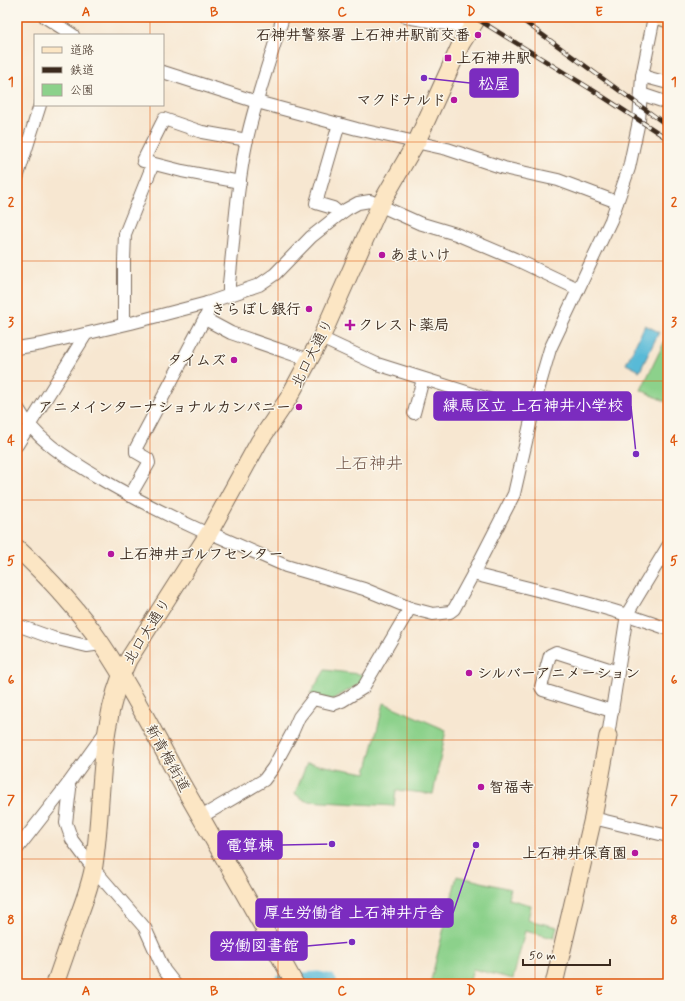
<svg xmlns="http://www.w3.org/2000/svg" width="685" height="1001" viewBox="0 0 685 1001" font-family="Mynerve,'Klee One',sans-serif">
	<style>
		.green { fill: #8cd18b; stroke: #647e54 }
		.water { fill: #59bad7; stroke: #4a727a }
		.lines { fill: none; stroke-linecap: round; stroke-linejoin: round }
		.river { stroke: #59bad7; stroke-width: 21 }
		.street-casing { stroke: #7d6c5d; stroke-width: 14 }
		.secondary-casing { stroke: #7d6c5d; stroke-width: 19 }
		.street { stroke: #fff; stroke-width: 12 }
		.secondary { stroke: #fce6c4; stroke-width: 17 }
		.rail-casing { stroke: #3b2a1e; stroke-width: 4.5 }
		.rail { stroke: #fbf7ec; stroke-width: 3; stroke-dasharray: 9; stroke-linecap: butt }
		.grid { fill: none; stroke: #df570d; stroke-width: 1; stroke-opacity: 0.55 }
		.poi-dot { fill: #b5179e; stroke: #fbf7ec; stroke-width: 1.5 }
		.labels { text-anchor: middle; stroke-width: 3; stroke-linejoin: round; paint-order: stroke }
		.poi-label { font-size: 15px; font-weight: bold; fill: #3b2a1e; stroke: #fbf7ec; text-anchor: end }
		.street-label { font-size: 15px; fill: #3b2a1e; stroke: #fbf7ec }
		.quarter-label { font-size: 17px; fill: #715548; stroke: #fbf7ec }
		.leader { fill: none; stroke: #7b2cbf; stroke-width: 1.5 }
		.callout-dot { fill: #7b2cbf; stroke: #fbf7ec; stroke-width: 1.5 }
		.callout { fill: #7b2cbf; stroke: #7b2cbf; stroke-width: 1.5 }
		.callout-label { font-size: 16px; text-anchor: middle; font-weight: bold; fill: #fff }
		.neatline { fill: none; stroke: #df570d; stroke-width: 1.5 }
		.grid-label { font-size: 13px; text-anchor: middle; font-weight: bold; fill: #df570d }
	</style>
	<rect width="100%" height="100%" fill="#fbf7ec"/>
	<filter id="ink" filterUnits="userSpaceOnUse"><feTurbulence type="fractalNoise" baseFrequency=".025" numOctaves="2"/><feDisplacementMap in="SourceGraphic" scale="8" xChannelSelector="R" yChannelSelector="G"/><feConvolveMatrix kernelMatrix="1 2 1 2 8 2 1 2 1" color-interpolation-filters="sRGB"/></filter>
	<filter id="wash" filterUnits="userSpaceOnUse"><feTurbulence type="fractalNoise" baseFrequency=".012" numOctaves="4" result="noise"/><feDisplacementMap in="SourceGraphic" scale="16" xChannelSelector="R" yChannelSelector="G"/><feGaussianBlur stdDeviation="0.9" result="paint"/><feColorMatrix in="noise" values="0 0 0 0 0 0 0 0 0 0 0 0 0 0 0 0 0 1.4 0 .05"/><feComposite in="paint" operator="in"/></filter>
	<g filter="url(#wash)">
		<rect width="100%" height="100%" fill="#f7e7d1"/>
		<g class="green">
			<polygon points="668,334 668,403 641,390"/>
			<polygon points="325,670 367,675 364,681 332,700 310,694"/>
			<polygon points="384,703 446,730 433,794 396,790 394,806 306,801 295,794 307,763 366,773"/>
			<polygon points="457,876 510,889 508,899 531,905 528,920 557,927 554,938 525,931 513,979 473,969 469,984 430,984"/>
		</g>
		<polygon class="water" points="645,325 659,332 640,371 626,364"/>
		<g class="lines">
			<polyline class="river" points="284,984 318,982 327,984"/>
		</g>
	</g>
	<g filter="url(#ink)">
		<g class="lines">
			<g class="street-casing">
				<g id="street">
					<polyline points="45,17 73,35"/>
					<polyline points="406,17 470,28"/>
					<path d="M654,17L642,76L639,121L629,168L611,220L550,349L537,394L514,494L473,574C539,591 604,605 668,629"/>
					<polyline points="163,72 257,102 357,129 447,149 504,168 558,180 617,202"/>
					<polyline points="642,76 668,83"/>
					<polyline points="641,94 668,103"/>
					<polyline points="339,124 316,203 333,208 340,214"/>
					<polyline points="17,178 40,105"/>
					<polyline points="240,182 182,171 143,161 164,119 202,132 247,140"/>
					<path d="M229,295V284C234,237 237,185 247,139C256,98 271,57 283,17"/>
					<polyline points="205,319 231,333 309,360"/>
					<polyline points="124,324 124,261 125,234 153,164"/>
					<polyline points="321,338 377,364 533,413"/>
					<polyline points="17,348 42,344 131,323 207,303 259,285 275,274 311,237 340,214 347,209 358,203 370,201 419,223 456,234 515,259 578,289"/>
					<path d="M17,407C35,439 65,457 96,476C131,497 167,515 204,532L213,534L286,566L364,589L410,608L433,614L450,612L454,609L473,574"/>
					<polyline points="414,413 423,379"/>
					<polyline points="17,445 86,334"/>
					<polyline points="130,496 149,463 148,459 136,452 136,448 208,312 207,303"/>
					<polyline points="17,625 53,638 87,646 101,644"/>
					<polyline points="612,711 543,690 541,687 550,655 556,652 618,672"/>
					<polyline points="106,731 68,784 70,789 66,823 72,840 93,868 145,928 164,970 175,984"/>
					<polyline points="608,736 627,614 668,546"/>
					<polyline points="201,817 264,780 273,768 292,733 299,717 313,699 334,704 342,701 363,688 410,608"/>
					<polyline points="593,818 668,836"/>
					<polyline points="17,849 68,784"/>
				</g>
			</g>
			<g class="secondary-casing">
				<g id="secondary">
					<polyline points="662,17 668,19"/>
					<path d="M17,548C48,577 77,608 101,643C130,686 154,733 179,779C218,847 257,915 295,984"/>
					<path d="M55,984C63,961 71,938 79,915C85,899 91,882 94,865C104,797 97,723 128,660L209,533L259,442L288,399L321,338L380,205L417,141L461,44L478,17"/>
					<polyline points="554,984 593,818 608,736"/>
				</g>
			</g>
			<use href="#street" class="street"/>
			<use href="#secondary" class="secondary"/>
			<g class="rail-casing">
				<g id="rail">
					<polyline points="474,17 594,91 668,139"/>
					<polyline points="518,17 668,126"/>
				</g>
			</g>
			<use href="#rail" class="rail"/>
		</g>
	</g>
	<path class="grid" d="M150,17V35M278,17V984M407,17V984M535,17V984M150,105V984M17,142H668M17,261H668M17,381H668M17,500H668M17,620H668M17,740H668M17,859H668"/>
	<g class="poi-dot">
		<circle cx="478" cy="35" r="4"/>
		<rect x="444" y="54" width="8" height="8" rx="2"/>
		<circle cx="454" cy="100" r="4"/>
		<circle cx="382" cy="255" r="4"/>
		<circle cx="309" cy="309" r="4"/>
		<path d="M348 319h4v4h4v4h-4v4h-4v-4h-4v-4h4z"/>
		<circle cx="234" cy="360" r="4"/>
		<circle cx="299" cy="407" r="4"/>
		<circle cx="111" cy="554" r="4"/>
		<circle cx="469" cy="673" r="4"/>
		<circle cx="481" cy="787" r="4"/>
		<circle cx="635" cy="853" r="4"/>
	</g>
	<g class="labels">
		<g class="poi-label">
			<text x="470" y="40">石神井警察署 上石神井駅前交番</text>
			<text x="456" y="63" text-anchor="start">上石神井駅</text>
			<text x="446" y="105">マクドナルド</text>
			<text x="390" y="260" text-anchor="start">あまいけ</text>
			<text x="301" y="314">きらぼし銀行</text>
			<text x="358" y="330" text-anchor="start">クレスト薬局</text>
			<text x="226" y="365">タイムズ</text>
			<text x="291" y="412">アニメインターナショナルカンパニー</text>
			<text x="119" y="559" text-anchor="start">上石神井ゴルフセンター</text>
			<text x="477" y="678" text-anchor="start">シルバーアニメーション</text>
			<text x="489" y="792" text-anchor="start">智福寺</text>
			<text x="627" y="858">上石神井保育園</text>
		</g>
		<g class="street-label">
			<text transform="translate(312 353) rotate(-63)" y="5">北口大通り</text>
			<text transform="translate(147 631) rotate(-58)" y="5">北口大通り</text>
			<text transform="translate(168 758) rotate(61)" y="5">新青梅街道</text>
		</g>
		<g class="quarter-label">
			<text x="369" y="469">上石神井</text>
		</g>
	</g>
	<path class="leader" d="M424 78L470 83M636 454L631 406M332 844L282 845M476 845L453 913M352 942L307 946"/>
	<g class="callout-dot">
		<circle cx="424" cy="78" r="4"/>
		<circle cx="636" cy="454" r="4"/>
		<circle cx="332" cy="844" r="4"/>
		<circle cx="476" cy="845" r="4"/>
		<circle cx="352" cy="942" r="4"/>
	</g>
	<g class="callout">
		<rect x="470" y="69" width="48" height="28" rx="4"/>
		<rect x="434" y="392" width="197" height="28" rx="4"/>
		<rect x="218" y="831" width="64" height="28" rx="4"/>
		<rect x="256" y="899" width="197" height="28" rx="4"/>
		<rect x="211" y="932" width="96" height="28" rx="4"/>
	</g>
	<g class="callout-label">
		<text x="494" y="89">松屋</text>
		<text x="533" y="411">練馬区立 上石神井小学校</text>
		<text x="250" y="851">電算棟</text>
		<text x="354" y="918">厚生労働省 上石神井庁舎</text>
		<text x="259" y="951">労働図書館</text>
	</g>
	<rect width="685" height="1001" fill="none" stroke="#fbf7ec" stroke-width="44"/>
	<rect x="34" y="34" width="130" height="72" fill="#fbf7ec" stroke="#aea59a"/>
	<rect x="42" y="47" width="20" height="6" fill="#fce6c4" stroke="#aea59a"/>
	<text x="70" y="54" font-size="12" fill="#3b2a1e">道路</text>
	<rect x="42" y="67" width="20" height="6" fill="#3b2a1e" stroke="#aea59a"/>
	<text x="70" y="74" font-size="12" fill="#3b2a1e">鉄道</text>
	<rect x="42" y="84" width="20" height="12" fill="#8cd18b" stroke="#aea59a"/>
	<text x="70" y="94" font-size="12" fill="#3b2a1e">公園</text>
	<path d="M523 959v6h87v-6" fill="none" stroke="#3b2a1e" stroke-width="2"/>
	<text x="529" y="959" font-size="12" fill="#3b2a1e" stroke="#fbf7ec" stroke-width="3" paint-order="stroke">50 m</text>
	<rect x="22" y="22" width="641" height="957" class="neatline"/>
	<g class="grid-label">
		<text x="86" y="16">A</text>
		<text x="214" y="16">B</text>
		<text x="342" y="16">C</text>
		<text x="471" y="16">D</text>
		<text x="599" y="16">E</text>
		<text x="11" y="86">1</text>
		<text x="674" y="86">1</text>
		<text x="11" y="206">2</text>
		<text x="674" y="206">2</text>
		<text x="11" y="326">3</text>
		<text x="674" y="326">3</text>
		<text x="11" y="445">4</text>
		<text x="674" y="445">4</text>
		<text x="11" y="565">5</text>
		<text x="674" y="565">5</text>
		<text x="11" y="684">6</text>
		<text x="674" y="684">6</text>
		<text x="11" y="804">7</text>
		<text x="674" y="804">7</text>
		<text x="11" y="924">8</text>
		<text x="674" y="924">8</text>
		<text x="86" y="995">A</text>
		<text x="214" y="995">B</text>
		<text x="342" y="995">C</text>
		<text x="471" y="995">D</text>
		<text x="599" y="995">E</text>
	</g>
</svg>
